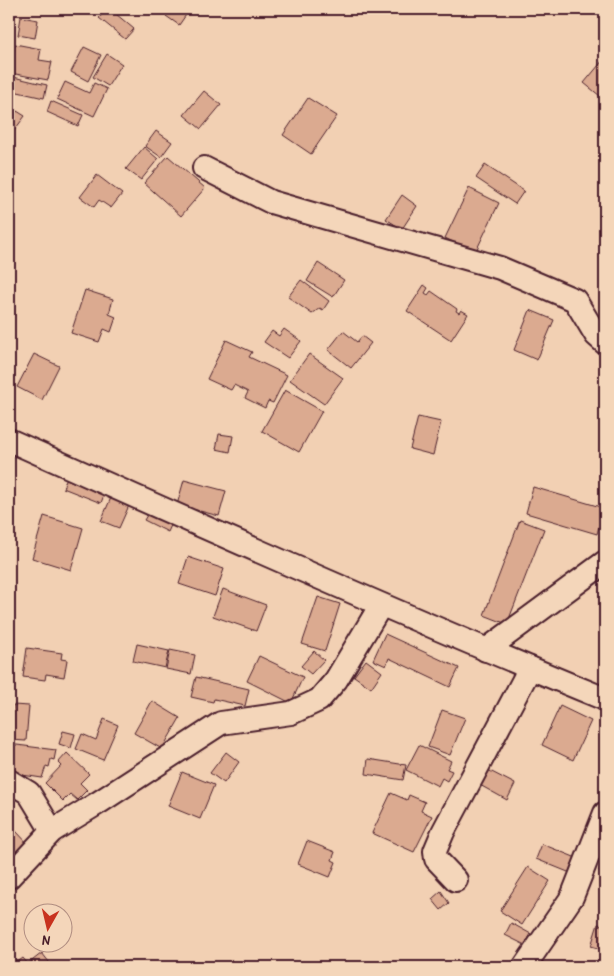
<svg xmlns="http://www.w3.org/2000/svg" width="614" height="976" viewBox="0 0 614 976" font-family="'Patrick Hand',sans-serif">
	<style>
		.building { fill: #dbaa90; stroke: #4a1f2b }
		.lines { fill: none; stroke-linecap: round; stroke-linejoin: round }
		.minor-casing { stroke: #4a1f2b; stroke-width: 26 }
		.minor { stroke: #f4d6ba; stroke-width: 22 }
	</style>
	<rect width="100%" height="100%" fill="#f2d0b3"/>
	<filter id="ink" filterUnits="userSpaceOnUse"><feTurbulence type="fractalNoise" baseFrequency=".02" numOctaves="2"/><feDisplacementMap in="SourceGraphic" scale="10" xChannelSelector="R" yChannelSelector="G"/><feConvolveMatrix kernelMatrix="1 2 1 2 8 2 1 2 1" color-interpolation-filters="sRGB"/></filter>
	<g filter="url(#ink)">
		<g class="building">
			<polygon points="107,9 110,9 134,29 125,39 99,18"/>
			<polygon points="171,9 190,9 179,25 166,16"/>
			<polygon points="21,17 38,20 35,38 18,35"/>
			<polygon points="15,44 41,49 39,60 52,62 48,80 10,73"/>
			<polygon points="84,47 101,55 88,81 71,72"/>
			<polygon points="107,54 122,64 108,86 93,77"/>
			<polygon points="604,59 605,61 605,100 584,83"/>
			<polygon points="9,76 47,85 44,98 9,90"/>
			<polygon points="65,82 89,93 94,83 107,89 94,116 57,99"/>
			<polygon points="204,91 221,105 201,129 184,115"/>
			<polygon points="308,98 337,116 311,154 283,135"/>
			<polygon points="51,101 83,115 78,126 47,112"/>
			<polygon points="17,111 25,116 13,132 9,129 9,122"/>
			<polygon points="156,131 172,142 161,157 145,146"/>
			<polygon points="144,147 158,159 141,180 126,169"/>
			<polygon points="168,156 205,188 181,216 144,183"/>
			<polygon points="485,165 524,191 515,204 476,178"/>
			<polygon points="97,175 122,194 111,208 99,200 94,207 80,197"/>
			<polygon points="469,188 499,203 475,253 445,238"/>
			<polygon points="402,195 417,206 402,229 386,219"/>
			<polygon points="318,263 344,280 333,297 307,281"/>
			<polygon points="301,280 329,301 323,310 320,308 312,314 288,297"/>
			<polygon points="424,285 428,288 425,293 428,295 431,291 457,309 456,311 459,313 461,310 468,314 451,340 407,311"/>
			<polygon points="85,290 113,299 109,314 116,317 111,332 104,329 99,342 71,333"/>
			<polygon points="530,310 554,320 537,360 514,350"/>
			<polygon points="284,329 301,341 288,358 264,342 272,331 279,336"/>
			<polygon points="343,331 357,342 362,336 371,343 351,368 328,350"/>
			<polygon points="226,340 252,352 249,357 287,375 273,403 268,401 265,408 245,398 248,392 234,385 231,390 207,379"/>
			<polygon points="34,354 59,366 42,400 17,387"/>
			<polygon points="309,354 343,378 324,404 290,380"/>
			<polygon points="285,390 322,411 299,452 262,431"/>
			<polygon points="418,417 441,422 433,455 410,449"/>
			<polygon points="219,434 233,436 230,452 216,449"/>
			<polygon points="67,477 105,492 101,503 63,488"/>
			<polygon points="184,480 226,491 219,516 177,505"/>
			<polygon points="533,487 604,508 597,534 526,513"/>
			<polygon points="113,493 131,501 119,528 101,521"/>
			<polygon points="149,512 172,523 168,532 144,520"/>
			<polygon points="44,516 83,528 71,570 32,558"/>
			<polygon points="520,520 544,529 507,624 484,615"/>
			<polygon points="188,557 224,569 215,596 179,584"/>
			<polygon points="223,589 266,605 256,631 213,616"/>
			<polygon points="318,597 340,604 325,651 302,644"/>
			<polygon points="385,634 459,668 450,687 389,658 386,666 373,660"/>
			<polygon points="137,644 169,651 165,668 133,661"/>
			<polygon points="27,648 62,653 61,659 67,660 64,677 46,674 45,680 23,677"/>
			<polygon points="170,650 195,655 191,674 166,669"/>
			<polygon points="314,651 324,660 311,674 301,666"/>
			<polygon points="259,656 303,677 291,703 247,681"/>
			<polygon points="366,660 382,672 371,688 354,676"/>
			<polygon points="196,677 249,689 245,706 214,699 213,702 191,697"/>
			<polygon points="152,701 180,718 162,749 134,733"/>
			<polygon points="13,705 29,706 26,741 10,740"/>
			<polygon points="560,706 591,721 573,760 542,745"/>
			<polygon points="442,710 465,718 450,755 428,747"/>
			<polygon points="104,719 118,725 103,760 76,749 82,734 96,740"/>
			<polygon points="63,731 75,734 71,748 59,744"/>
			<polygon points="9,744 56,750 54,760 51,759 49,767 46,766 42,778 9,773"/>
			<polygon points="419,745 451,761 447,769 452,771 447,781 442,778 438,786 406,770"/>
			<polygon points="226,752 239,762 224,783 210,773"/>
			<polygon points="67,753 89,774 80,783 87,790 77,800 70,794 63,801 45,783 61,766 58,763"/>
			<polygon points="368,759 406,765 403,780 366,774"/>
			<polygon points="486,769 515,784 507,800 478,784"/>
			<polygon points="182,772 214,785 200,819 168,806"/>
			<polygon points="391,793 407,800 409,795 425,802 421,811 432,816 414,852 372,833"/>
			<polygon points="16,831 30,846 9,866 9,838"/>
			<polygon points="307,841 335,852 332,860 336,862 330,877 298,864"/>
			<polygon points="542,844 579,859 573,874 536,859"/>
			<polygon points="605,854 605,873 599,871"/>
			<polygon points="528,867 550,881 522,925 500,911"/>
			<polygon points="441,891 449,903 441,910 432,899"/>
			<polygon points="511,923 531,934 525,945 505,935"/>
			<polygon points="598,924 605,926 605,950 591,946"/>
			<polygon points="42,953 53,967 11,967 23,958 28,964"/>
		</g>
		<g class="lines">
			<g class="minor-casing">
				<g id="minor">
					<polyline points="204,168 271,202 500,268 575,300 596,335 605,343"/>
					<path d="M9,440C207,529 405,617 605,699"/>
					<polyline points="486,650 605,562"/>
					<polyline points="9,781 29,793 52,831"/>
					<polyline points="9,877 52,831 98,803 221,723 291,713 319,700 336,680 381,605"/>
					<polyline points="456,880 436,859 435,851 443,832 530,668"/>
					<polyline points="524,967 572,897 605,813"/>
				</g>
			</g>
			<use href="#minor" class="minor"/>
		</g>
	</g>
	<rect width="614" height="976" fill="none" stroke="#f4d6ba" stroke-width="30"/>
	<rect x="15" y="15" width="584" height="946" fill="none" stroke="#4a1f2b" stroke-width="2" filter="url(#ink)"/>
	<g transform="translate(48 928) rotate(188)"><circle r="24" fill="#f4d6ba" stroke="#b08d81"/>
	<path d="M0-4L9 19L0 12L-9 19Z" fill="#c8321e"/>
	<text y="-8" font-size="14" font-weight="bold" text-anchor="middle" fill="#4a1f2b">N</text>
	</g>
</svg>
